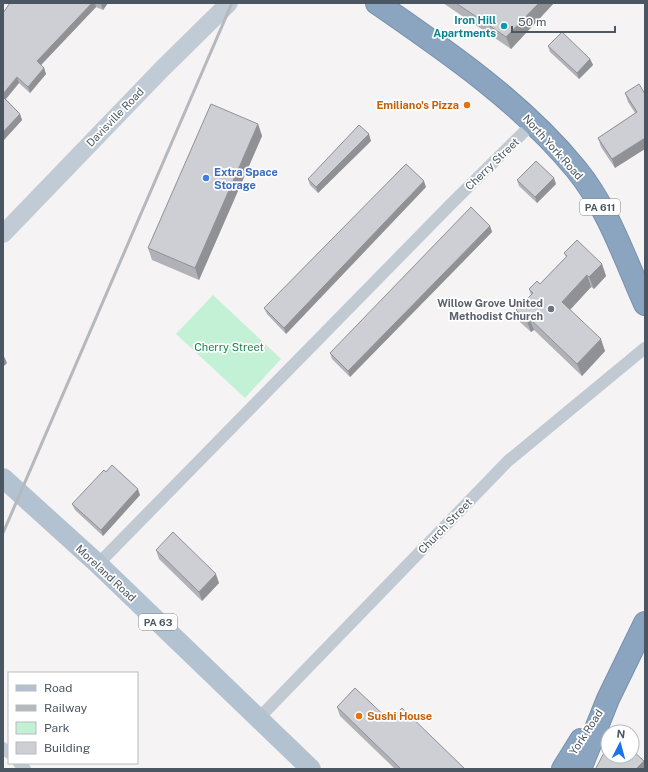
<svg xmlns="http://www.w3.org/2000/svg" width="648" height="772" viewBox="0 0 648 772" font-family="'Public Sans',sans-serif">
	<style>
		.green { fill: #c3f1d5 }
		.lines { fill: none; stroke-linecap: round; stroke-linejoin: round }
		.highway-casing { stroke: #7690ad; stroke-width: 24 }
		.street { stroke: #c1cad2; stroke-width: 12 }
		.secondary { stroke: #c1cbd6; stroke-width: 18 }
		.primary { stroke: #b3c2d1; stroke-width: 20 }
		.highway { stroke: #8ba5c1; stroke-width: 22 }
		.rail { stroke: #b5b8bd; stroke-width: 3 }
		.wall { fill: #b0b2b7 }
		.shaded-wall { fill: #909195 }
		.building { fill: #cdcfd5; stroke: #909195 }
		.culture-dot { fill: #0f9aa8; stroke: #fff; stroke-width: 1.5 }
		.food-dot { fill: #e8710a; stroke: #fff; stroke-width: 1.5 }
		.shop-dot { fill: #3f7fe0; stroke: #fff; stroke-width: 1.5 }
		.worship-dot { fill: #6b7280; stroke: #fff; stroke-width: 1.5 }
		.labels { text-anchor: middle; stroke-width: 3.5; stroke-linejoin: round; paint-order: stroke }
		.shield { fill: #fff; stroke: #808990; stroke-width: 1 }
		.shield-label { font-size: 10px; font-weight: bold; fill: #4a5661 }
		.culture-label { font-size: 11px; font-weight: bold; fill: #0d838f; stroke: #fff; text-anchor: end }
		.food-label { font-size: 11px; font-weight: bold; fill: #c56008; stroke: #fff; text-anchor: end }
		.street-label { font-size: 11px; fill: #4a5661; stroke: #fff }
		.shop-label { font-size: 11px; font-weight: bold; fill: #366cbe; stroke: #fff; text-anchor: start }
		.worship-label { font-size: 11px; font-weight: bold; fill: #5b616d; stroke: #fff; text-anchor: end }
		.park-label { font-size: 11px; fill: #17864f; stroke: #fff }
	</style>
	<rect width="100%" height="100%" fill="#f5f3f3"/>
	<polygon class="green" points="213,295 281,359 245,398 176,334"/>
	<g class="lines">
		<g class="highway-casing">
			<g id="highway">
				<path d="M377,3C448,52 521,102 576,169C608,208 625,259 645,304"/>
				<polyline points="563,769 581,740"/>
				<polyline points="580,769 608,699 645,623"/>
			</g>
		</g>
		<g class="street">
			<polyline points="98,564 452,203 533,123"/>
			<polyline points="258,719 508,461 645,348"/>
			<polyline points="3,748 9,753"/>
			<polyline points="19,763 25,769"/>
		</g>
		<polyline class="secondary" points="3,234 162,69 229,3"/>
		<polyline class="primary" points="3,478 98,564 311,769"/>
		<use href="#highway" class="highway"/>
		<polyline class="rail" points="3,533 232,3"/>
	</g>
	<g class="wall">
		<polygon points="10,3 108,3 103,10 96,7 41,65 44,68 46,74 30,93 19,83 6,99 20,114 22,120 3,141 3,13"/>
		<polygon points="443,3 554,3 511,49"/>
		<polygon points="548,46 590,59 593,65 579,79 550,52"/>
		<polygon points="625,93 645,94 615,168 601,147 598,138 635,113 628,102"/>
		<polygon points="258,124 262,136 199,280 152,260 148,248"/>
		<polygon points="371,141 318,193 310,185 308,179"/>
		<polygon points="517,180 556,184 537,203 519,186"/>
		<polygon points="426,187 286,334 267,314 264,308"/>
		<polygon points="490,226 492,232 350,377 332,359 330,353"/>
		<polygon points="564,253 602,264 606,276 594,289 591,287 570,310 605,351 582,376 534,330 531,332 520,322 516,310 531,295 529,289 540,284 566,257"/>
		<polygon points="106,472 140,495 103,536 75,510 72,504"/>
		<polygon points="156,550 219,583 202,601 159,559"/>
		<polygon points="337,707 390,721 465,769 395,769 340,716"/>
	</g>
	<g class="shaded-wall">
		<polygon points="92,3 95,3 96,7 39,67 37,61"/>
		<polygon points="102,3 108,3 103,10 101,4"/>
		<polygon points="539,3 554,3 511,49 506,37"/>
		<polygon points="590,59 593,65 579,79 577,73"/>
		<polygon points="44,68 46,74 30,93 28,87"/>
		<polygon points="17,77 19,83 4,101 3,99 3,94"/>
		<polygon points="20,114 22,120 3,141 3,132"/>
		<polygon points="258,124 262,136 199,280 195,268"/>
		<polygon points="369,134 371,141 318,193 316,187"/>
		<polygon points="645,138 645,149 615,168 612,159"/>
		<polygon points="554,178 556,184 537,203 535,197"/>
		<polygon points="424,181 426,187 286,334 284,328"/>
		<polygon points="490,226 492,232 350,377 348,371"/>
		<polygon points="602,264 606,276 594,289 589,277"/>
		<polygon points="587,275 591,287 566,314 562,302"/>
		<polygon points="529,318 534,330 531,332 527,321"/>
		<polygon points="601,339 605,351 582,376 577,364"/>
		<polygon points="3,354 7,363 3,367"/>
		<polygon points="138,489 140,495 103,536 101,530"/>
		<polygon points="216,574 219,583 202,601 199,592"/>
		<polygon points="644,761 645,763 645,769 636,769"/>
	</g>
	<g class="building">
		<polygon points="10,3 92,3 37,61 44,68 28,87 17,77 3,94 3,13"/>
		<polygon points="456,3 539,3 506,37"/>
		<polygon points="562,32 590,59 577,73 548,46"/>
		<polygon points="639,84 645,94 645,138 612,159 598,138 637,112 625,93"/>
		<polygon points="3,97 20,114 3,132"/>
		<polygon points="211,104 258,124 195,268 148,248"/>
		<polygon points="359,125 369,134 316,187 308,179"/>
		<polygon points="536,161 554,178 535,197 517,180"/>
		<polygon points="406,164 424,181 284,328 264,308"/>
		<polygon points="471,207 490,226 348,371 330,353"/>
		<polygon points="577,240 602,264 589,277 587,275 562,302 601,339 577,364 529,318 527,321 516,310 533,293 529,289 537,281 540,284 567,256 564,253"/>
		<polygon points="112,465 138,489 101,530 72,504 104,470 106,472"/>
		<polygon points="173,532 216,574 199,592 156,550"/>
		<polygon points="355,688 390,721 402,708 465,769 401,769 337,707"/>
		<polygon points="608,745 608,756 632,756 632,750 644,761 636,769 597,769 596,768"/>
	</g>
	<circle class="culture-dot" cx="504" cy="26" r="4"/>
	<g class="food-dot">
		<circle cx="467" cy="105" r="4"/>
		<circle cx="359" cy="716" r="4"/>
	</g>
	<circle class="shop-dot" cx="206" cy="178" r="4"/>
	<circle class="worship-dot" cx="551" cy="309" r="4"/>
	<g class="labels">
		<g class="shield">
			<rect x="580" y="199" width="40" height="16" rx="3"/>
			<rect x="139" y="614" width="38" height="16" rx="3"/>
		</g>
		<g class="shield-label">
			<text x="600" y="211">PA 611</text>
			<text x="158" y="626">PA 63</text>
		</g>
		<g class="culture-label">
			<text x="496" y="24">Iron Hill<tspan x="496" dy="13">Apartments</tspan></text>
		</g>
		<g class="food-label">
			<text x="459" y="109">Emiliano's Pizza</text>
			<text x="367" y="720" text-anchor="start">Sushi House</text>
		</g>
		<g class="street-label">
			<text transform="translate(115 117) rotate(-46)" y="4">Davisville Road</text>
			<text transform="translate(553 147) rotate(48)" y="4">North York Road</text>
			<text transform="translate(492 164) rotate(-44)" y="4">Cherry Street</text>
			<text transform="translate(445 526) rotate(-46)" y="4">Church Street</text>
			<text transform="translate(106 573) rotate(43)" y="4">Moreland Road</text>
			<text transform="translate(586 732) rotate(-57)" y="4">York Road</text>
		</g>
		<g class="shop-label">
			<text x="214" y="176">Extra Space<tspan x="214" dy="13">Storage</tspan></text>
		</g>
		<g class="worship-label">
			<text x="543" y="307">Willow Grove United<tspan x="543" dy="13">Methodist Church</tspan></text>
		</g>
		<g class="park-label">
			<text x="229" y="351">Cherry Street</text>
		</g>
	</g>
	<rect width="648" height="772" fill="none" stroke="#4a5661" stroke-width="8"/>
	<rect x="8" y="672" width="130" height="92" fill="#ffffff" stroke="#b7bbc0"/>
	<rect x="16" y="685" width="20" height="6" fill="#b3c2d1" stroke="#b7bbc0"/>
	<text x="44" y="692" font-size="12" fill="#4a5661">Road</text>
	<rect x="16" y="705" width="20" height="6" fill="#b5b8bd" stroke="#b7bbc0"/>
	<text x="44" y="712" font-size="12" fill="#4a5661">Railway</text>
	<rect x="16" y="722" width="20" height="12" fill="#c3f1d5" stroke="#b7bbc0"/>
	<text x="44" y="732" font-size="12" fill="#4a5661">Park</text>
	<rect x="16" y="742" width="20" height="12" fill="#cdcfd5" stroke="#b7bbc0"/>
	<text x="44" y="752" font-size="12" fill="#4a5661">Building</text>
	<g transform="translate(620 744) rotate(6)"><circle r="19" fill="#ffffff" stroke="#b7bbc0"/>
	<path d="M0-3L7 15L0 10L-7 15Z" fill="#1a73e8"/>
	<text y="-6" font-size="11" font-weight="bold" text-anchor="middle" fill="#4a5661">N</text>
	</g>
	<path d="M512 26v6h103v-6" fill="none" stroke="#4a5661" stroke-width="2"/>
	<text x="518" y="26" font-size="12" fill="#4a5661" stroke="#ffffff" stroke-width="3" paint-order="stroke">50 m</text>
</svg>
